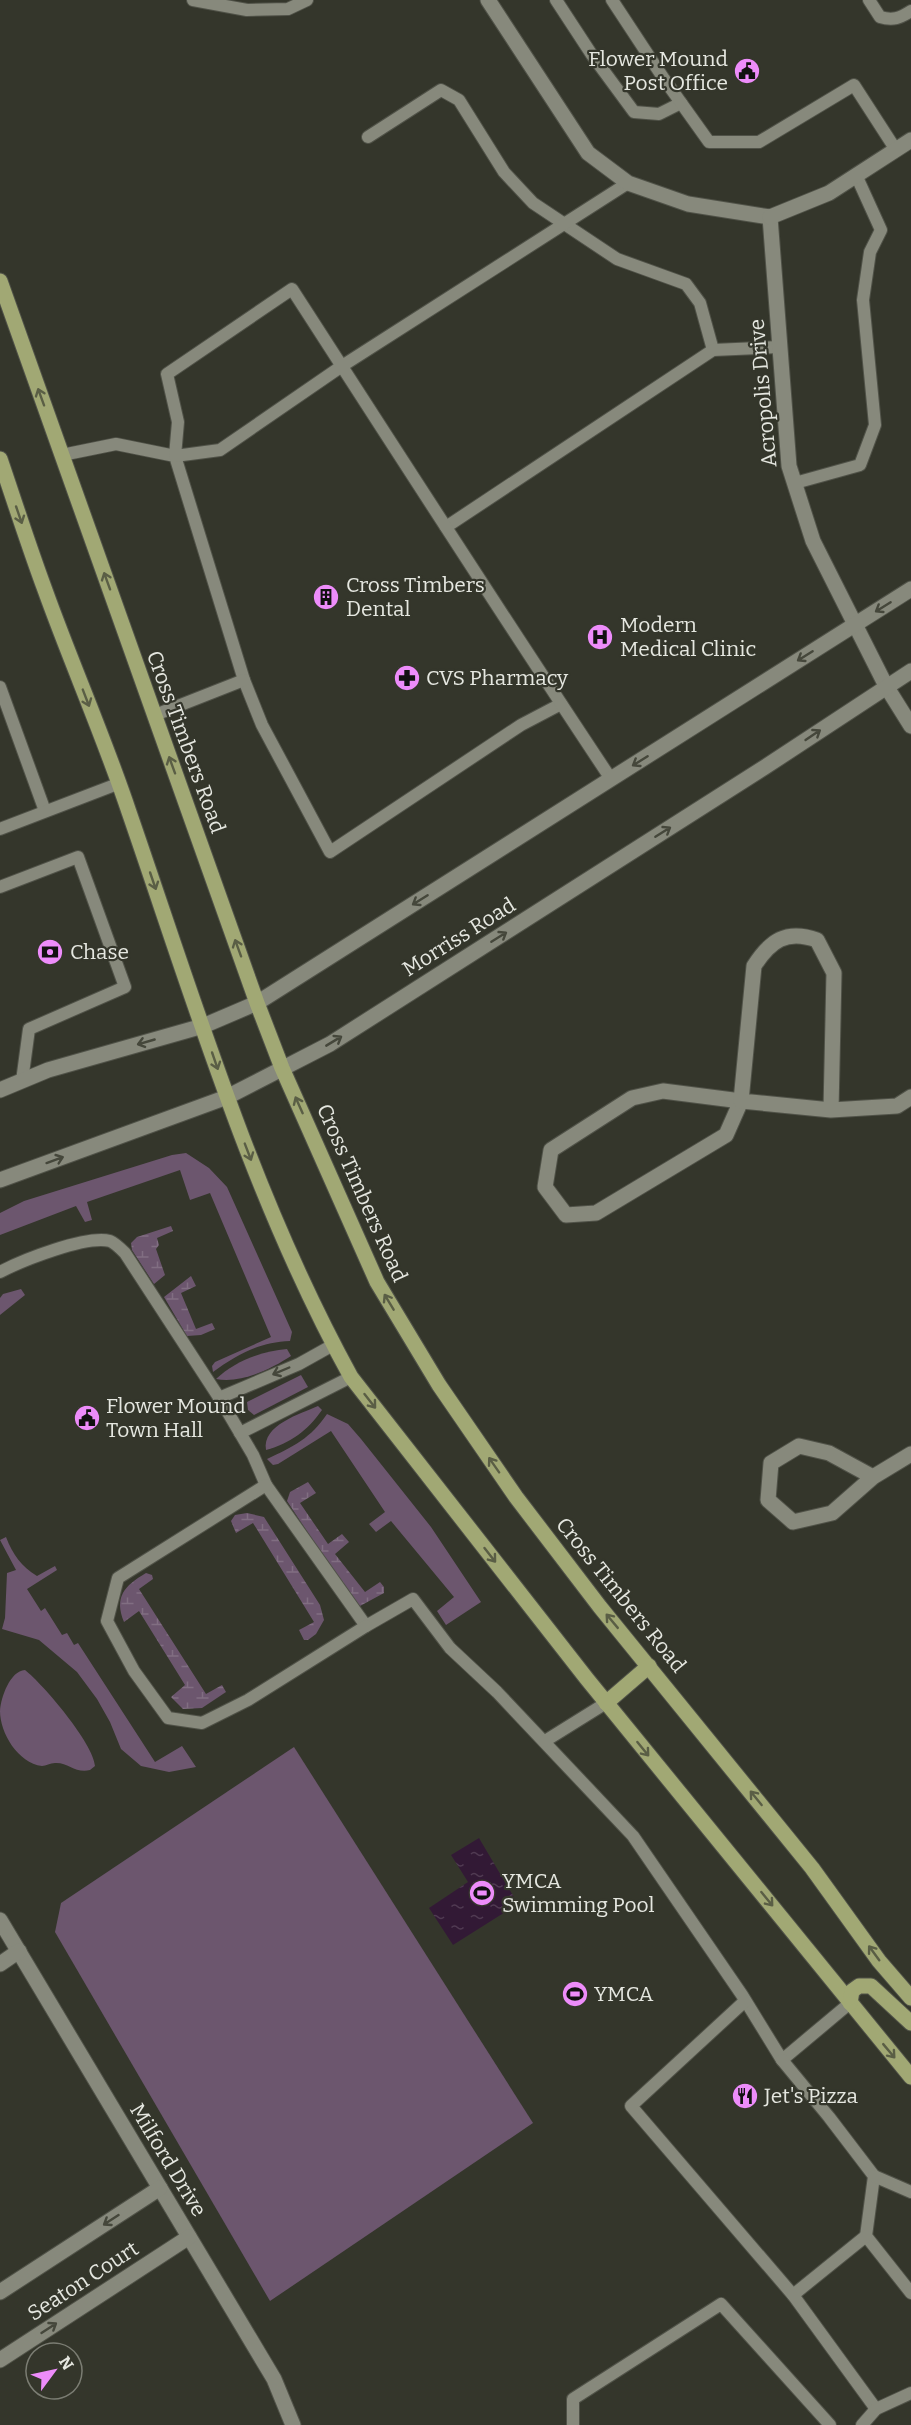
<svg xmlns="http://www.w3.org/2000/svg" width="911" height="2425" viewBox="0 0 911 2425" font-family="Bitter,serif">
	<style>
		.green { fill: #6c566e }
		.wetland { fill: url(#wetland-marsh) }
		.water { fill: url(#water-ripples) }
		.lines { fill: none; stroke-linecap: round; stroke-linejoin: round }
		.service-casing { stroke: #505248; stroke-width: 14 }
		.minor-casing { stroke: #505248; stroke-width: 17 }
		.secondary-casing { stroke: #505248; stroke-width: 17 }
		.primary-casing { stroke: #505248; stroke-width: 17 }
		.service { stroke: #87897c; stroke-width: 12 }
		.minor { stroke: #87897c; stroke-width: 15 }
		.secondary { stroke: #87897c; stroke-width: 15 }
		.primary { stroke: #a1a874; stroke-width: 15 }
		.oneway { stroke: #5a5e45 }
		.oneway2 { stroke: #45473b }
		.labels { text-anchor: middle; stroke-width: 4.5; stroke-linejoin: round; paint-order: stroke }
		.poi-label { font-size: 21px; fill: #e5e7e0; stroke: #34362b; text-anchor: start }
		.street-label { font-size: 21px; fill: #e5e7e0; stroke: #34362b }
	</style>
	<defs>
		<pattern id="wetland-marsh" width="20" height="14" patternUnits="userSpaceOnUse" patternTransform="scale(1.5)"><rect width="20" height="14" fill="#6c566e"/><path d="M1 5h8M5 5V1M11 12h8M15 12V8" fill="none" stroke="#816e82"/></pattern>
		<pattern id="water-ripples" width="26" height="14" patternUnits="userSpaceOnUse" patternTransform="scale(1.5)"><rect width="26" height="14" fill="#321935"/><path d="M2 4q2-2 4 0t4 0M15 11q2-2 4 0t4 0" fill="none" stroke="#503a52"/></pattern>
	</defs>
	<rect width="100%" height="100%" fill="#34362b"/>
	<g class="green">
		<path d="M186,1153L209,1168L227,1187L292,1332L290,1341C259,1342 237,1355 213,1372L212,1366L215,1362L271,1337L210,1193L190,1200L180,1170L87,1202L92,1220L85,1222L76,1206L0,1235V1213L24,1201L172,1155Z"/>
		<polygon points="21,1289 25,1295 0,1315 0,1298 3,1294"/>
		<path d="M287,1349L291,1356C271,1369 241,1384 216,1379C235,1361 262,1351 287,1349Z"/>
		<polygon points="301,1375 308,1387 254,1415 248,1410 247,1402"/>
		<path d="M318,1406L322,1410C307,1431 291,1443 266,1450C262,1425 300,1414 318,1406Z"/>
		<path d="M327,1414L348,1424L361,1439L431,1527L481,1602L446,1625L437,1611L454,1597L391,1521L376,1532L369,1524L385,1512L331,1431L278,1464L273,1465L267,1459C293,1447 311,1438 327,1414Z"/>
		<path d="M6,1537C13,1555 21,1566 37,1576L55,1566L57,1570L27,1589L41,1611L45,1608L62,1635L67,1633L74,1645L78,1643L155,1762L182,1746L196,1767L169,1772L141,1766L121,1749L110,1722L97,1699L77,1672L39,1640L2,1629L5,1618L7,1573L16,1570L0,1540Z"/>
		<path d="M25,1670C43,1684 94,1744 95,1766L90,1770C76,1774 68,1762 55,1763C50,1763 46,1766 42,1766C18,1763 0,1733 0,1711C1,1697 10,1671 25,1670Z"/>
		<polygon points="294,1747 533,2123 270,2301 55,1932 61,1903"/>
	</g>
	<g class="wetland">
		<polygon points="171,1226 173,1231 157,1238 159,1245 156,1249 165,1275 154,1284 132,1250 131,1243 137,1237"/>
		<polygon points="191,1276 196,1286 181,1293 196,1329 212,1323 215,1329 201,1335 187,1336 164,1297"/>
		<polygon points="308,1482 316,1493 300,1503 328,1544 342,1534 349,1542 335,1554 365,1592 380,1582 384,1587 384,1593 360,1606 355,1604 287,1501 290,1492"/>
		<polygon points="247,1513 264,1517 320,1605 324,1620 316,1634 308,1640 304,1640 299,1630 314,1622 253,1523 236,1533 231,1521 235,1515"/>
		<path d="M146,1573L152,1575L153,1579L139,1589L206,1694L222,1685L226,1692L202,1708L183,1709L171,1697L185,1685L139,1611L124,1622C114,1597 124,1586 146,1573Z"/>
	</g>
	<polygon class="water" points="479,1838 518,1904 453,1945 429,1908 468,1882 451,1855"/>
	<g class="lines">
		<g class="service-casing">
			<g id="service">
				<polyline points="193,0 247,10 288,9 307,0"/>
				<polyline points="556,0 592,55 634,112 659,114 681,103"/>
				<polyline points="612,0 664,79 709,142 759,142 854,85 896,150"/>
				<path d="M869,0L880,17C893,21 900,18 911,11"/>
				<polyline points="368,137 441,90 459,100 504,172 533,203 617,259 686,284 700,303 713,350"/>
				<polyline points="62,455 116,444 175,456 244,680 262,725 330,852 521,725 561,704"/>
				<polyline points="795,483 860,465 875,425 863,300 870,252 881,230 856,175"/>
				<polyline points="446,527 713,350 779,347"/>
				<polyline points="0,687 45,811"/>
				<polyline points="155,715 244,680"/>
				<path d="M611,779C503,617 398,453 292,289L167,374L178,422L175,456L220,450L342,366L628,183"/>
				<polyline points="0,829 120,783"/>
				<polyline points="0,887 78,857 125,987 29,1029 22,1081"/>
				<path d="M0,1272C23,1260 86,1235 110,1241C115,1243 121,1249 125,1253L220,1399L253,1455L266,1485L366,1626L413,1599L450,1648L497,1692L633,1836L742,1995L782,2060L850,2003"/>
				<polyline points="219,1398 299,1364 333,1345"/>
				<polyline points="240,1433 351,1377"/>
				<polyline points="266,1485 118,1578 107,1621 134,1671 168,1718 202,1723 248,1700 366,1626"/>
				<polyline points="545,1741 606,1703"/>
				<polyline points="745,2001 631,2106 793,2295"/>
				<polyline points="782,2060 829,2117 874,2176 866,2236 911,2293"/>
				<polyline points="874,2176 911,2192"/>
				<polyline points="866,2236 793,2295 876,2409"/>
				<polyline points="573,2425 573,2399 721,2304 830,2425"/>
				<polyline points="862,2425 876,2409 911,2393"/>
			</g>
		</g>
		<g class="minor-casing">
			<g id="minor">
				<polyline points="488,0 588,153 628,183 688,204 770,217"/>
				<polyline points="770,217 789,466 813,541 886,686 911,726"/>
				<polyline points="770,217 829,193 911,140"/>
				<polygon points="663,1091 741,1101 726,1135 596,1213 566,1215 545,1187 551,1150 632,1098"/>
				<path d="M831,1110L834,973L817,940C786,929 770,941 754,966L741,1101L831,1110L897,1106L911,1097"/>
				<polyline points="873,1477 829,1453 799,1446 771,1463 768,1500 793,1522 832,1513 873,1477 911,1454"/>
				<polyline points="0,1920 274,2379 293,2425"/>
				<polyline points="0,1964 19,1951"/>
				<polyline points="0,2292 160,2188"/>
				<polyline points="0,2360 189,2237"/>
			</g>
		</g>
		<g class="secondary-casing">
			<g id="secondary">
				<polyline points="0,1090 48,1070 203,1026 257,1003 911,589"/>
				<polyline points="0,1180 227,1097 330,1044 765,767 911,671"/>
			</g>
		</g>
		<g class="primary-casing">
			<g id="primary">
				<polyline points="0,281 257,1003 282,1068 377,1282 439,1385 516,1497 600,1607 812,1868 879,1961 911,1998"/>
				<path d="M0,459C15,503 29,547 45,590C72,665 104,737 129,812C195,1003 253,1199 351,1377L587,1679L911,2077"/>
				<polyline points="606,1703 649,1666"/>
				<polyline points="850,2003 852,1991 859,1986 871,1986 911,2023"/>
			</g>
		</g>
		<use href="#service" class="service"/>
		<use href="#minor" class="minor"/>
		<use href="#secondary" class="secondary"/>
		<use href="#primary" class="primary"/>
	</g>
	<defs><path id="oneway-shaft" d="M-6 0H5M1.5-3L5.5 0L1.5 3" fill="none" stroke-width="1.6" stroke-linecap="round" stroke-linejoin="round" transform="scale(1.5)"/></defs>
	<g class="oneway">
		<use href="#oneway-shaft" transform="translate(41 397) rotate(-110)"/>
		<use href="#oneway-shaft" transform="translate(19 515) rotate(71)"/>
		<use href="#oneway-shaft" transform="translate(107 581) rotate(-110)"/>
		<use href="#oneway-shaft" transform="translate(86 698) rotate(69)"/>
		<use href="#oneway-shaft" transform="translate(172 765) rotate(-110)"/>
		<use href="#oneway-shaft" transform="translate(153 881) rotate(71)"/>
		<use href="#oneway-shaft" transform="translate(238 948) rotate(-110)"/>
		<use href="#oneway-shaft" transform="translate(215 1061) rotate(71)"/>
		<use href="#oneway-shaft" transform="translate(299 1105) rotate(-114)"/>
		<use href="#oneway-shaft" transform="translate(248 1152) rotate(69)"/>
		<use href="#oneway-shaft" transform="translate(389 1302) rotate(-121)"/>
		<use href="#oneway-shaft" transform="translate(370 1401) rotate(52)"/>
		<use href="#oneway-shaft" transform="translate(494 1465) rotate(-125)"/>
		<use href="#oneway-shaft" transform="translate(490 1555) rotate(52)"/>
		<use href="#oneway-shaft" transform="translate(612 1621) rotate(-130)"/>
		<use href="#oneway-shaft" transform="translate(643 1749) rotate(51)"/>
		<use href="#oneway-shaft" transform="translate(756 1798) rotate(-129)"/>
		<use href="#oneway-shaft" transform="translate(767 1899) rotate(51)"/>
		<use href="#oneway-shaft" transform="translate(874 1953) rotate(-126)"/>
		<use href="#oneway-shaft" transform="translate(889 2051) rotate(50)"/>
	</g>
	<g class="oneway2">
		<use href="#oneway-shaft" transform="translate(883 607) rotate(148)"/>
		<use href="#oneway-shaft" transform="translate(805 656) rotate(148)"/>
		<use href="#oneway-shaft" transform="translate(813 735) rotate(-34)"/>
		<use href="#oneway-shaft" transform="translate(640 761) rotate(148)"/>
		<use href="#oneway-shaft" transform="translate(663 832) rotate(-32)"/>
		<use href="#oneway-shaft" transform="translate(420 900) rotate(148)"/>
		<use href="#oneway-shaft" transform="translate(499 937) rotate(-32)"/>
		<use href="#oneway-shaft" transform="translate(334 1041) rotate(-31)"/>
		<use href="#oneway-shaft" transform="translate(146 1042) rotate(164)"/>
		<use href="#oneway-shaft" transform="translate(55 1160) rotate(-20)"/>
		<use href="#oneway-shaft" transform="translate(281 1371) rotate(157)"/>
		<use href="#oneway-shaft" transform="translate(111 2220) rotate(147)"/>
		<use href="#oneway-shaft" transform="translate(49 2328) rotate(-33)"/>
	</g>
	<defs>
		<g id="civic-disc" transform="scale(1.35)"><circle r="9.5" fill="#ed8cfa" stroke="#34362b"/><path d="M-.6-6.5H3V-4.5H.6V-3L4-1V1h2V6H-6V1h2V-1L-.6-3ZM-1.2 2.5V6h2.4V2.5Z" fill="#111"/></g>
		<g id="building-disc" transform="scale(1.35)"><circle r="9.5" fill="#ed8cfa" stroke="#34362b"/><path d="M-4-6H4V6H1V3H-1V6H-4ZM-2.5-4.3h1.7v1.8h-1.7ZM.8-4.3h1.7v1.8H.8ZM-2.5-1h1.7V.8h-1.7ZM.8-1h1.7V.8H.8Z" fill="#111"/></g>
		<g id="hospital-disc" transform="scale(1.35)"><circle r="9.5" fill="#ed8cfa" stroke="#34362b"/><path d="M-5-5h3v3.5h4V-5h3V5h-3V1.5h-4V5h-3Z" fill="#111"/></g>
		<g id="pharmacy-disc" transform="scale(1.35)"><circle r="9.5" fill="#ed8cfa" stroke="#34362b"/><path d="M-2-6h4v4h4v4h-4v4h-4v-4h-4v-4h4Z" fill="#111"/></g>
		<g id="bank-disc" transform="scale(1.35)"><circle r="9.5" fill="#ed8cfa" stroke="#34362b"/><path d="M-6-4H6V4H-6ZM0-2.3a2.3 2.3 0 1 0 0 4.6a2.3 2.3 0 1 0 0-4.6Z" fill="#111"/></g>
		<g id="stadium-disc" transform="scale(1.35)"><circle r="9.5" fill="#ed8cfa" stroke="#34362b"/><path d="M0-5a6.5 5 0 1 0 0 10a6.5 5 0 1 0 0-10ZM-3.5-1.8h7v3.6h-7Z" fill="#111"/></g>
		<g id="restaurant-disc" transform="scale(1.35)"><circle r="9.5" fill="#ed8cfa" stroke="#34362b"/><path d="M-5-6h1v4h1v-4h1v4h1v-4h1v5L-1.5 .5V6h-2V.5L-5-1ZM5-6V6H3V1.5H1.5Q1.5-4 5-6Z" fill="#111"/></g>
	</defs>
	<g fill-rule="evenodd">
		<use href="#civic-disc" x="747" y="71"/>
		<use href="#building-disc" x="326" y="597"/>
		<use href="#hospital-disc" x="600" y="637"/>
		<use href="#pharmacy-disc" x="407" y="678"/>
		<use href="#bank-disc" x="50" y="952"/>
		<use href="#civic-disc" x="87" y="1418"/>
		<use href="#stadium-disc" x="482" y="1893"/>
		<use href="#stadium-disc" x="575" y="1994"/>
		<use href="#restaurant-disc" x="745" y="2096"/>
	</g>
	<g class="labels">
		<g class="poi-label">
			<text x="728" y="66" text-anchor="end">Flower Mound<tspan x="728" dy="24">Post Office</tspan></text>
			<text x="346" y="592">Cross Timbers<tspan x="346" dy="24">Dental</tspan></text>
			<text x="620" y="632">Modern<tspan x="620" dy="24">Medical Clinic</tspan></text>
			<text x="426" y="685">CVS Pharmacy</text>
			<text x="70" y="959">Chase</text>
			<text x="106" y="1413">Flower Mound<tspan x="106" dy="24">Town Hall</tspan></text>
			<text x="502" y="1888">YMCA<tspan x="502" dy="24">Swimming Pool</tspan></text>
			<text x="594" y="2001">YMCA</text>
			<text x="764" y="2103">Jet's Pizza</text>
		</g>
		<g class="street-label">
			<text transform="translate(763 393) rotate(-95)" y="7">Acropolis Drive</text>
			<text transform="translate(186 742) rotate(70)" y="7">Cross Timbers Road</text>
			<text transform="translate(459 937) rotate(-32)" y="7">Morriss Road</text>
			<text transform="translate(362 1193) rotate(66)" y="7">Cross Timbers Road</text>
			<text transform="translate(621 1595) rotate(51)" y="7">Cross Timbers Road</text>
			<text transform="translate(168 2160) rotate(59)" y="7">Milford Drive</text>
			<text transform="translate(83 2281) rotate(-33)" y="7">Seaton Court</text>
		</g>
	</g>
	<g transform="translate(54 2371) rotate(57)"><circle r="28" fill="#34362b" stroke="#7b7d73" stroke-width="1.5"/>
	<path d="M0-4.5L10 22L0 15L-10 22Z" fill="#ed8cfa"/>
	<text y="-9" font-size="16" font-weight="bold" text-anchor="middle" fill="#e5e7e0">N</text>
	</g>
</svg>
